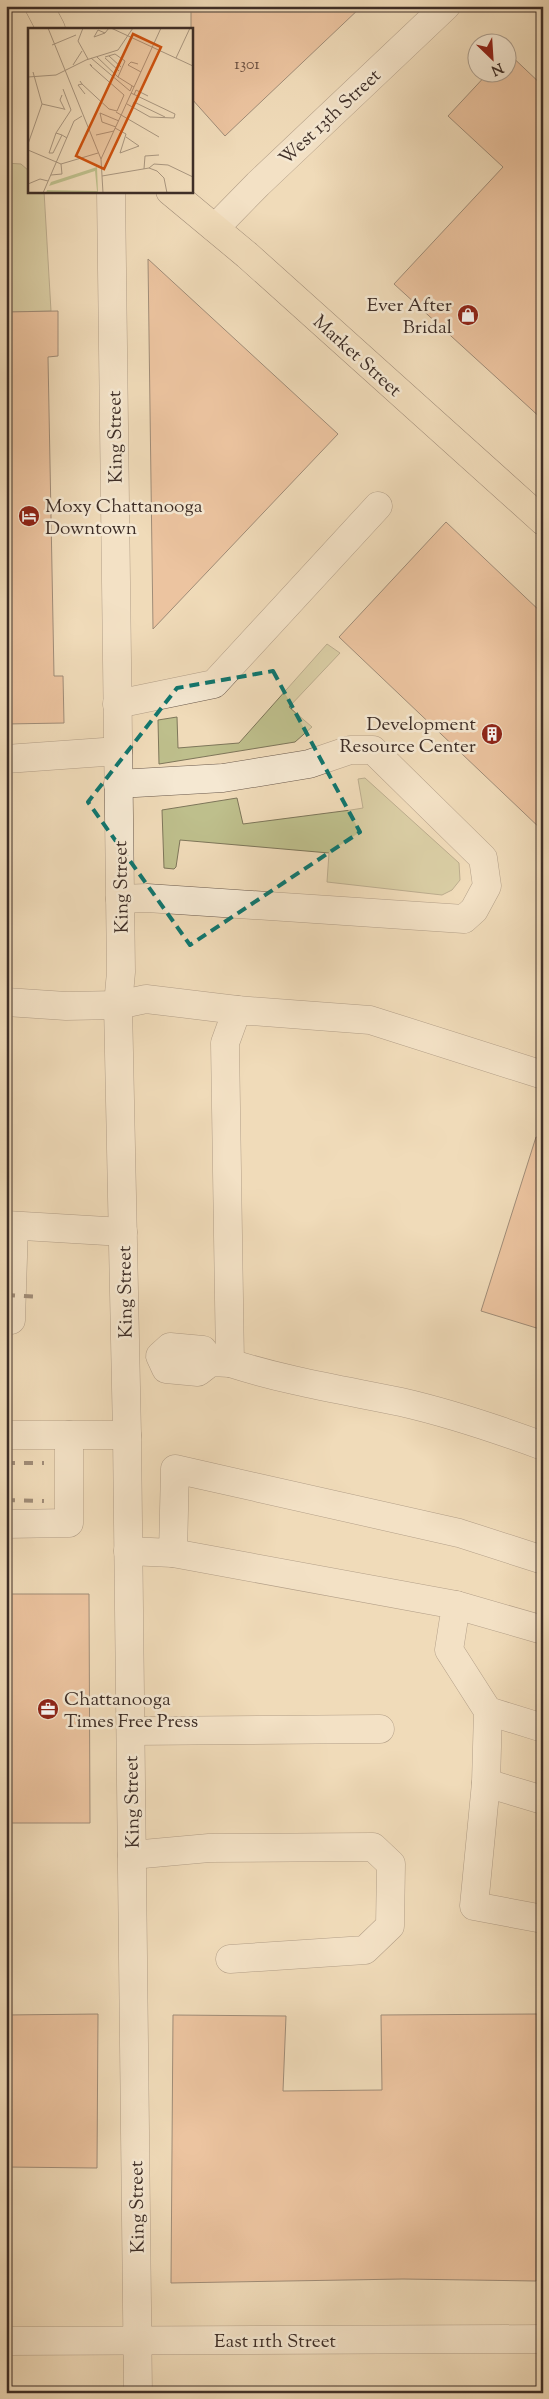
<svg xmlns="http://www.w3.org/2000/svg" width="549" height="2399" viewBox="0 0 549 2399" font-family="'Sorts Mill Goudy',serif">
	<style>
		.green { fill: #bebf8c; stroke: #7e765a }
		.building { fill: #e7a981; stroke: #3e2e27 }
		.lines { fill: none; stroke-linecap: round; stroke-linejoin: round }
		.minor-casing { stroke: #6a594c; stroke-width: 29 }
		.major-casing { stroke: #3e2e27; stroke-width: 29 }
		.minor { stroke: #f5e8d2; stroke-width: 28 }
		.major { stroke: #f0dbb9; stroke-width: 28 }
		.rail { stroke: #3e2e27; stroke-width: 4; stroke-dasharray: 9 9; stroke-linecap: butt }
		.marked { fill: none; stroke: #0f766e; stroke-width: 4; stroke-dasharray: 10 6; stroke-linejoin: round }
		.labels { text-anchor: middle; stroke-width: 5; stroke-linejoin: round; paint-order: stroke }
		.number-label { font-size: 16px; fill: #684d3e }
		.street-label { font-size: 19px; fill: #3e2e27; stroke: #f5e8d2 }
		.poi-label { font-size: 19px; fill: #3e2e27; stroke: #f5e8d2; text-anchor: end }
		.inset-road { fill: none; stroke: #a9967f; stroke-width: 1 }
		.view { fill: #ce5310; fill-opacity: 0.15; stroke: #ce5310; stroke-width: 2.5 }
		.inset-edge { fill: none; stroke: #3e2e27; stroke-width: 2.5 }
	</style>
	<rect width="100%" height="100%" fill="#f0dbb9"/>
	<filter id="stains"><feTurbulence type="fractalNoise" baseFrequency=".004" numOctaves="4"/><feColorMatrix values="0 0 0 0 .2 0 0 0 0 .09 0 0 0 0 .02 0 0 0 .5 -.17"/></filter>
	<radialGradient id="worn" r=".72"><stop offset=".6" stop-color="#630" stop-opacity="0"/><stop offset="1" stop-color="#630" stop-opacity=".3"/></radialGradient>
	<g class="green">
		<polygon points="6,163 21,164 29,171 29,191 44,191 51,311 6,312"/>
		<polygon points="327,644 340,653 289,707 312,727 295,742 159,764 158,720 177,717 178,748 239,743"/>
		<polygon points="365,778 459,863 460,880 452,890 442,895 327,882 329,853 180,840 176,867 174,869 164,868 162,810 237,798 243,824 351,810 363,808 358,779"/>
	</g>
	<g class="building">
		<polygon points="191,6 362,6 225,136 191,98"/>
		<polygon points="506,51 543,86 543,420 394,284 503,167 448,116 489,72 506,72"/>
		<polygon points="148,259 338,434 153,629"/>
		<polygon points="58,311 58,356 48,357 54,676 63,676 64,723 6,724 6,312"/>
		<polygon points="446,522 543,614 543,831 339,637"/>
		<polygon points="536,1137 543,1139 543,1330 481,1311"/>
		<polygon points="6,1594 89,1594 90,1823 6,1823"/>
		<polygon points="98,2014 97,2168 6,2167 6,2015"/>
		<polygon points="537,2014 536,2281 403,2279 171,2283 173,2015 286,2016 283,2091 382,2090 381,2015"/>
	</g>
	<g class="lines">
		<g class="minor-casing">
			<g id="minor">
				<polyline points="111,191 121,972 118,1005 127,1435 138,2393"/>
				<polyline points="215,228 258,184 446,6"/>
				<polyline points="117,704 214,684 378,506"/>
				<polyline points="6,759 118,751"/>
				<polyline points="118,784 223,778 309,764 350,750 373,750 483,858 487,886 474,910 464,919 147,898 120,899"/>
				<polyline points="6,1002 66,1006 118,1005 146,999 237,1010"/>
				<path d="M543,1075L370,1020L237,1010L225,1043L230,1363C286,1381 343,1390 401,1402C449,1413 497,1429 543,1446"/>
				<polyline points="6,1225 123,1232"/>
				<polyline points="6,1320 11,1320 14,1226"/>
				<polyline points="211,1362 203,1350 170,1347 160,1356 166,1369 198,1372 211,1362 230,1363"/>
				<polyline points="6,1435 127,1435"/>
				<polyline points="6,1524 69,1523 69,1435"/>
				<polyline points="128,1551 173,1553 456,1605 449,1650 488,1711 486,1783 474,1906 543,1919"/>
				<polyline points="173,1553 175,1469 459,1533 543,1560"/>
				<polyline points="456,1605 543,1630"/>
				<polyline points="488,1711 543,1728"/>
				<polyline points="131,1731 380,1729"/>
				<polyline points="486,1783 543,1800"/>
				<polyline points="132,1855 209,1848 373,1847 391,1864 390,1926 365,1950 230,1959"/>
				<polyline points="6,2341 543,2339"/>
			</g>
		</g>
		<g class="major-casing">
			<g id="major">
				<polyline points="39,6 51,29"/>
				<polyline points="170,191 247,255 543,521"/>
			</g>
		</g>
		<use href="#minor" class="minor"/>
		<use href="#major" class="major"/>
		<g class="rail">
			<polyline points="6,1295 40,1297"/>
			<polyline points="6,1463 44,1463"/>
			<polyline points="6,1500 44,1501"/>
		</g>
	</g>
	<path d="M0 0H549V2399H0ZM273,671L360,832L190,945L88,802L177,688Z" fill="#f0dbb9" fill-opacity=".55" fill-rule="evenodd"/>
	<path class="marked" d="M273,671L360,832L190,945L88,802L177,688Z"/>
	<defs>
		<g id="shop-disc" transform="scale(1.125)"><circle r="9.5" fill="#8f2418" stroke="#f5e8d2"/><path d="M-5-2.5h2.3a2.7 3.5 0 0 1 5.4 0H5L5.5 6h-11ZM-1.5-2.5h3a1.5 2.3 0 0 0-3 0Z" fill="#fff"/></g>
		<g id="hotel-disc" transform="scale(1.125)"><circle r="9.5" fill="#8f2418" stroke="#f5e8d2"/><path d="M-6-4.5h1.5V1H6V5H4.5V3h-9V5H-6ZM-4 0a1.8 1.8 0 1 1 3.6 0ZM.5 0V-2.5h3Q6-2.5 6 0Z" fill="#fff"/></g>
		<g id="building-disc" transform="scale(1.125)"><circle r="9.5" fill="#8f2418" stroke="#f5e8d2"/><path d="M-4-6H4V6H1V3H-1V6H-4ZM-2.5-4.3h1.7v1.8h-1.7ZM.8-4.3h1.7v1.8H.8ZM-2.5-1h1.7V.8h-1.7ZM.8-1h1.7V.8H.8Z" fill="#fff"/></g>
		<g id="office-disc" transform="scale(1.125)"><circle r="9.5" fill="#8f2418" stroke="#f5e8d2"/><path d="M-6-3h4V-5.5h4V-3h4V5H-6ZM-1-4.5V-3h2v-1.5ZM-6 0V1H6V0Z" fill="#fff"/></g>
	</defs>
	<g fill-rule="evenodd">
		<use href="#shop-disc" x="468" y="315"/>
		<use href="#hotel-disc" x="29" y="516"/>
		<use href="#building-disc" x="492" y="734"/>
		<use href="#office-disc" x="48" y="1709"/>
	</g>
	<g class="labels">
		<g class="number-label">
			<text x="247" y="69">1301</text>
		</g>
		<g class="street-label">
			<text transform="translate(329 116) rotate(-43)" y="7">West 13th Street</text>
			<text transform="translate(358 355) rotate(42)" y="7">Market Street</text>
			<text transform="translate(114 437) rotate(-91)" y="7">King Street</text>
			<text transform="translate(120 887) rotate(-91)" y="7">King Street</text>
			<text transform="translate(124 1292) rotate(-91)" y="7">King Street</text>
			<text transform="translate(131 1802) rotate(-91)" y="7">King Street</text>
			<text transform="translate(136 2207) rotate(-91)" y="7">King Street</text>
			<text x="275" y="2347">East 11th Street</text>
		</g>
		<g class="poi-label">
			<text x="452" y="311">Ever After<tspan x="452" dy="22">Bridal</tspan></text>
			<text x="45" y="512" text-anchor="start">Moxy Chattanooga<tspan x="45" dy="22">Downtown</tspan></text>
			<text x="476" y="730">Development<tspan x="476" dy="22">Resource Center</tspan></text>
			<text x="64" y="1705" text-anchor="start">Chattanooga<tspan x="64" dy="22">Times Free Press</tspan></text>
		</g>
	</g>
	<g transform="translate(28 28)">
		<rect width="165" height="165" fill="#f0dbb9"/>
		<path d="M69,139L70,165H18L19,162L69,163L67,143L21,158L23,154Z" fill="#bebf8c"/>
		<path class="inset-road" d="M20,0L73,131L75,165M55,0L50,13L60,31M83,0L165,38M77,5L70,2L66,9L77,5L81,0M24,17L48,7M81,28L93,39M69,29L90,49M77,29L87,26L97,33L90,49L106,59M63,30L102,63L104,58M77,30L91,43M148,30L162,0M110,36L103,34L100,37L113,44M45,37L54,23M0,49L28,47L58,32L90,22L105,0M52,53L54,56L50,57L57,66M54,56L81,81L89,83L96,67L63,38L62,36L64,38M34,67L32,72L37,82M106,67L108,62L120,68M14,76L36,81M99,76L122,89L146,90L147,86L103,65M104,79L106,74L137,89M88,84L131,109M88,99L74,94L72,85L91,93M87,100L98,106L92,125L111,118L98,109M28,105L43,82L35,61M34,107L25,125H21L28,105L34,107L39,110M68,107L86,103M0,116L14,76L5,44M0,122L33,136L70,125M73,131L133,0M121,140L126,136L140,137L165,149M116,141L117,128L131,127M23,147L34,146L33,136M74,148L121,140L129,143L136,150L139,165M0,156L12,151L20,153M15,165L46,93L54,88"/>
		<path class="view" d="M105,6L133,19L76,141L48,128Z"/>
		<rect width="165" height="165" class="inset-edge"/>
	</g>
	<rect width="549" height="2399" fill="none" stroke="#f0dbb9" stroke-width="25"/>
	<rect x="8" y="8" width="534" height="2384" fill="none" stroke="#3e2e27" stroke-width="2.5"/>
	<rect x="12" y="12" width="524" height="2374" fill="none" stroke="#3e2e27"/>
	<g transform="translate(492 58) rotate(155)"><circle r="24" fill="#f5e8d2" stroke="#ac9e8e"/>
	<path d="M0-4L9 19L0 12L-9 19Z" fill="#8f2418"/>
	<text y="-8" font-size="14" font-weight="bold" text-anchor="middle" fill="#3e2e27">N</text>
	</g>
	<rect width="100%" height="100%" filter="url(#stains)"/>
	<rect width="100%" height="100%" fill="url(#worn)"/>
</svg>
